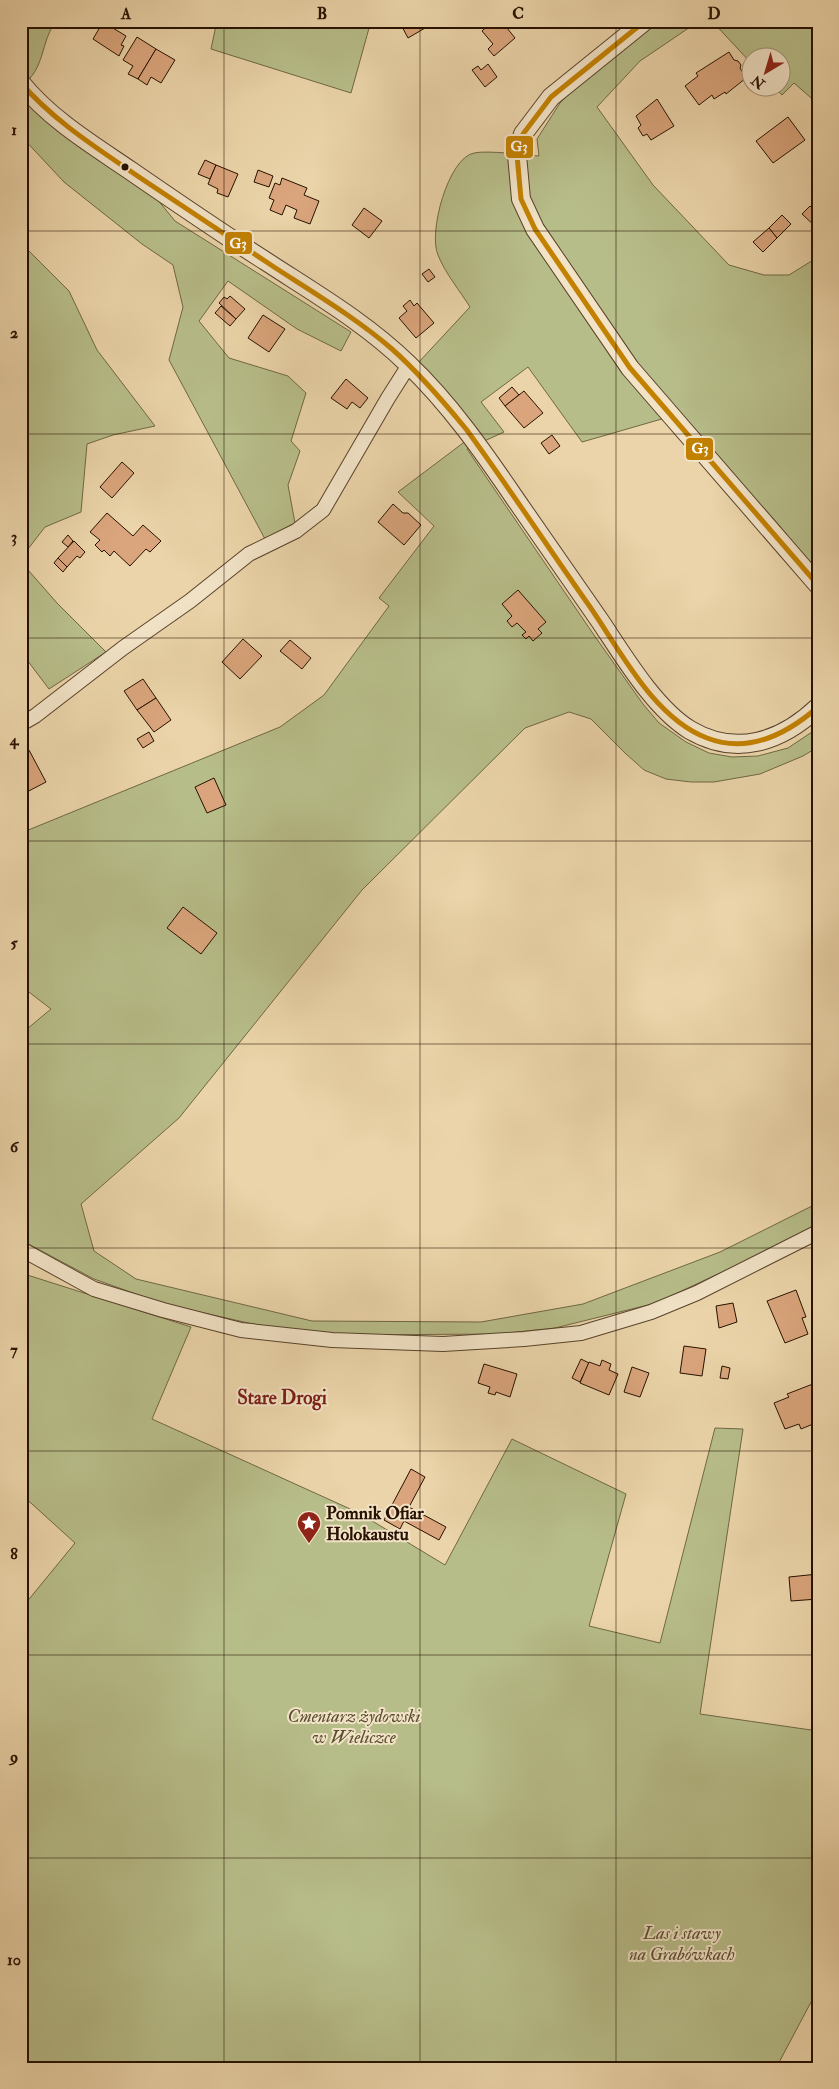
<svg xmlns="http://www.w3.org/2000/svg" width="839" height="2089" viewBox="0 0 839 2089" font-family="'IM FELL Double Pica',serif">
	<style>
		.green { fill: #b7bd89; stroke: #6f6744 }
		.building { fill: #daa57c; stroke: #271100 }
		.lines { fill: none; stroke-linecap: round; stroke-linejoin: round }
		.minor-casing { stroke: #58422a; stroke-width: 16 }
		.tertiary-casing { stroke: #58422a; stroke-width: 20 }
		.minor { stroke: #f2e3c7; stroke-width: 14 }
		.tertiary { stroke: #f2e3c7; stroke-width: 18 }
		.bus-1-casing { stroke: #f2e3c7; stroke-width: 9 }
		.bus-1 { stroke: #c38100; stroke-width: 5 }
		.grid { fill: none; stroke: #271100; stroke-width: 1; stroke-opacity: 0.55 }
		.bus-dot { fill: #271100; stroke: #f2e3c7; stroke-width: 2 }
		.labels { text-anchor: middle; stroke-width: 4; stroke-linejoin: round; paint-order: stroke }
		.poi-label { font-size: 18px; font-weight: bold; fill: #271100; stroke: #f2e3c7; text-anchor: start }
		.park-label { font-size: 18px; font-style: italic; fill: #594d30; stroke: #f2e3c7 }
		.neighbourhood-label { font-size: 19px; font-weight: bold; fill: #7a1f14; stroke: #f2e3c7 }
		.line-badge { stroke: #f2e3c7; stroke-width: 2 }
		.badge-label { font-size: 14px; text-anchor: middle; font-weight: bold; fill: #fff }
		.neatline { fill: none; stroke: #271100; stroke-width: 2 }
		.grid-label { font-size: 16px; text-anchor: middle; font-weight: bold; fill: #271100 }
	</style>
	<rect width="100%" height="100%" fill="#ebd4a9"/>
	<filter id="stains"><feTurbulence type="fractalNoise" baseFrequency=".004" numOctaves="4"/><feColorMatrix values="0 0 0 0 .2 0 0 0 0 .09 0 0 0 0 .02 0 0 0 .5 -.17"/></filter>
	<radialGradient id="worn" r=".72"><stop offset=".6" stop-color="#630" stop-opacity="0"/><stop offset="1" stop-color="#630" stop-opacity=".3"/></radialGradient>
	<g class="green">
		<path d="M21,21H56C40,42 46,69 21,86Z"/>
		<polygon points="217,21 371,21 351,93 211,49"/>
		<path d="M655,21H699L640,61L597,107L653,185L729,265L764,275H789L818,257V573L778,524L679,414L582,442L528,367L481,402L504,432L467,449L596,638L643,704L659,723L686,742L709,753L732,757L758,756L788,748L818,728V747L803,756L760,774L714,782H691L666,779L644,770L625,753L591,719L569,712L525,728L362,890L179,1118L81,1204L94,1251L136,1279L312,1321L481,1322L583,1304L720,1252L818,1203V1227L656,1303L555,1328L498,1334L336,1335L253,1324L164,1304L94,1279L21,1240V1034L51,1009L21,986V833L280,727L324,695L389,606L379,598L434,526L398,492L479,431L418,363L470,307C460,291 445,273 438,255C428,233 448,158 474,153C488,150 524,155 539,156L537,139L560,103L585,76L645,26Z"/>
		<polygon points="712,21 818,21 818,104 794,83 782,95 775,88 782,88 782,58 752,58 751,63"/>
		<polygon points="21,97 79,147 157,199 175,221 351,332 341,351 297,329 228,281 199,321 229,358 288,376 306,393 291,441 300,451 288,485 295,523 265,539 169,360 183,307 173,265 142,244 64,182 21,136"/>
		<polygon points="21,243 69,291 97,350 155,426 113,435 87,444 81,512 45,527 21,558"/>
		<polygon points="21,562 57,603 106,652 49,689 21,652"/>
		<polygon points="21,1273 191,1327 152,1419 359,1513 445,1565 512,1439 626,1494 589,1626 660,1643 715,1428 743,1429 700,1714 818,1731 818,1989 776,2068 21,2068 21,1609 75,1543 21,1494"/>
	</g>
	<g class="building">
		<polygon points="399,21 437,21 408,38"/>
		<polygon points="493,21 505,21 503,23 515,38 494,56 488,49 493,44 482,31"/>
		<polygon points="103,22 126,36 121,45 124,46 119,56 93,39"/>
		<polygon points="137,37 156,49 138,79 128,74 133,66 123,60"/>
		<polygon points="156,49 175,60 161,83 151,77 147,85 138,79"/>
		<polygon points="729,52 734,60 738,61 741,65 740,68 746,78 726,94 725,92 714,99 712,95 699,105 685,86 698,76 696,73"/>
		<polygon points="488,64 497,77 485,87 472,70 478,66 481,70"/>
		<polygon points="657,99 674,126 651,140 647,134 643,136 638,128 641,125 636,116"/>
		<polygon points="788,117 805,140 773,163 756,141"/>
		<polygon points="205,160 216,165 210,179 198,174"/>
		<polygon points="216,165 238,174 228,197 217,193 218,189 208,184"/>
		<polygon points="258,170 273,176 269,187 254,182"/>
		<polygon points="282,178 307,188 304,195 319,201 310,224 294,218 297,210 286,205 282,215 270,210 274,200 269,198 275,183 280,185"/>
		<polygon points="810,206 814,210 818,207 816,227 802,214"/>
		<polygon points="364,208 382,221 369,238 352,225"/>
		<polygon points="782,215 791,224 777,238 769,228"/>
		<polygon points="769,228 777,238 763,252 753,242"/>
		<polygon points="429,269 435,277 428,282 422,274"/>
		<polygon points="230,296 245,309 236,319 219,303 224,297 227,299"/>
		<polygon points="410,300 414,306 417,303 434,323 416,338 399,318 407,311 403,306"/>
		<polygon points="221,306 236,319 230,326 215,313"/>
		<polygon points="263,315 285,329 269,352 248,338"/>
		<polygon points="346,379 368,398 360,408 352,402 347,409 331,398"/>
		<polygon points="512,387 519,395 505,406 499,398"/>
		<polygon points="524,391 543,413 524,428 505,406"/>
		<polygon points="552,435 560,446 549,454 541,443"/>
		<polygon points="122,462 134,473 112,498 100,487"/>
		<polygon points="393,504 403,513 408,513 421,525 404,545 378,522"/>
		<polygon points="107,513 133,536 143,525 161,541 150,552 146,549 130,566 114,551 110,556 104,550 102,552 95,545 100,540 90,532"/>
		<polygon points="68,535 73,541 68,547 62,542"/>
		<polygon points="74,541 85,552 80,558 77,556 67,567 58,558"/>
		<polygon points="58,558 67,567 63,572 54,563"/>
		<polygon points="518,590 546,622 538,629 542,633 533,641 529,636 526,639 522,635 526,632 517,623 512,627 507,621 512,616 502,604"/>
		<polygon points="243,639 262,656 240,679 222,662"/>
		<polygon points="290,640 311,658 302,669 280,651"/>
		<polygon points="143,679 156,698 137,710 124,691"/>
		<polygon points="156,698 171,720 154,732 137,710"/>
		<polygon points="149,732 154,741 143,748 137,739"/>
		<polygon points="29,750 46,782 23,794 21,790 21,754"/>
		<polygon points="214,778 226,805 207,813 195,787"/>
		<polygon points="183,907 217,933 201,954 167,928"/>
		<polygon points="796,1290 806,1317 802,1318 808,1334 785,1343 767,1301"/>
		<polygon points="733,1303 737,1322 719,1328 716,1306"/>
		<polygon points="684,1346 706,1349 702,1376 680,1373"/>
		<polygon points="581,1359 589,1363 580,1382 572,1378"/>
		<polygon points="602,1360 611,1364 609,1370 618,1374 609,1395 580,1383 589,1362 600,1366"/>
		<polygon points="484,1364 517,1374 510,1397 496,1392 495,1395 488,1393 490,1387 478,1383"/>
		<polygon points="722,1366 730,1368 728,1379 720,1378"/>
		<polygon points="632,1367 649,1373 640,1397 624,1392"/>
		<polygon points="818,1382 818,1422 801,1429 799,1424 785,1429 774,1403 789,1397 787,1394"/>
		<polygon points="411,1469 425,1477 409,1507 446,1527 439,1540 404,1521 400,1529 384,1520"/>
		<polygon points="818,1574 818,1599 791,1601 789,1577"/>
	</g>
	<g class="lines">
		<g class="minor-casing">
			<g id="minor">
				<polyline points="21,724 35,716 123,648 190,601 249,554 296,531 323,510 388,398 409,365"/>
				<polyline points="21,1249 94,1289 163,1310 241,1330 332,1340 443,1344 524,1339 581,1333 651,1312 697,1293 818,1232"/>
			</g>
		</g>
		<g class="tertiary-casing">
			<g id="tertiary">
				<polyline points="645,21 551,97 523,134 517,155 521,199 535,229 630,368 818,585"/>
				<path d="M21,83C51,120 93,145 131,171C176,202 221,233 267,262C316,294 366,323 408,364C450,404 484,453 516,500C544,541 572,581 600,621C623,655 654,708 690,730C736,757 781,742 818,707"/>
			</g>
		</g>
		<use href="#minor" class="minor"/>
		<use href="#tertiary" class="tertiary"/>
		<g class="bus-1-casing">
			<g id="bus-1">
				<polyline points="645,21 551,97 523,134 517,155 521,199 535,229 630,368 818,585"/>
				<path d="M21,83C55,122 97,148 139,177C184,207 229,237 274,267C314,293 356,318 392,349C419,373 443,401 466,429C508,486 547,546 588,604C619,648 653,718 707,738C748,754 787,734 818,707"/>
			</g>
		</g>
		<use href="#bus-1" class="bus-1"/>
	</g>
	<path class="grid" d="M224,21V2068M420,21V2068M616,21V2068M21,231H818M21,434H818M21,638H818M21,841H818M21,1044H818M21,1248H818M21,1451H818M21,1655H818M21,1858H818"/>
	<defs>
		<g id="sight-pin" transform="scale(1.25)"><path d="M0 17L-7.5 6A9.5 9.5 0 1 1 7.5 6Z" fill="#8f2418" stroke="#f2e3c7"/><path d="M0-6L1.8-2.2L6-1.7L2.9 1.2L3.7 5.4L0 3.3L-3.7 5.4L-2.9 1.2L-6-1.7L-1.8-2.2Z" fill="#fff"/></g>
	</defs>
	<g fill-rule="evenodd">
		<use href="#sight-pin" x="309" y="1523"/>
	</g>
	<circle class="bus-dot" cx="125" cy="167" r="4.5"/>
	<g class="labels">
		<g class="poi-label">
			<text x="326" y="1519">Pomnik Ofiar<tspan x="326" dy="21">Holokaustu</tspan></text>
		</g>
		<g class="park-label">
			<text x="354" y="1722">Cmentarz żydowski<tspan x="354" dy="21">w Wieliczce</tspan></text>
			<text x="682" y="1939">Las i stawy<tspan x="682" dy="21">na Grabówkach</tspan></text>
		</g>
		<g class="neighbourhood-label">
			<text x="282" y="1404">Stare Drogi</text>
		</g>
	</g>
	<g class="line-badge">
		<rect x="505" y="135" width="29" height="24" rx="5" fill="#c38100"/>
		<rect x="224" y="231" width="29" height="24" rx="5" fill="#c38100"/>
		<rect x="685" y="437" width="29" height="24" rx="5" fill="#c38100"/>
	</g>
	<g class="badge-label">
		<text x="519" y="151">G3</text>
		<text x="238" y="248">G3</text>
		<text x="700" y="453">G3</text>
	</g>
	<rect width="839" height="2089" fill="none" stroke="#ebd4a9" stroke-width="55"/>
	<g transform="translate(766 72) rotate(218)"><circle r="24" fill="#f2e3c7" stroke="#a18f77"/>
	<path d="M0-4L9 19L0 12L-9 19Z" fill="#8f2418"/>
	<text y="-8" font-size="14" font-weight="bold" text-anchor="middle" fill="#271100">N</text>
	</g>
	<rect x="28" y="28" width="784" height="2034" class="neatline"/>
	<g class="grid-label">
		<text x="126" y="19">A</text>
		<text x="322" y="19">B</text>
		<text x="518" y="19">C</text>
		<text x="714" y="19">D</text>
		<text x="14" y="135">1</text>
		<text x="14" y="338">2</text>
		<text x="14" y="542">3</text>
		<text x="14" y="745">4</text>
		<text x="14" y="948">5</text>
		<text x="14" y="1152">6</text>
		<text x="14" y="1355">7</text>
		<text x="14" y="1559">8</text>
		<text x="14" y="1762">9</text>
		<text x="14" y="1965">10</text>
	</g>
	<rect width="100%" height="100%" filter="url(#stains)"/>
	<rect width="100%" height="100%" fill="url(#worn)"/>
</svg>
